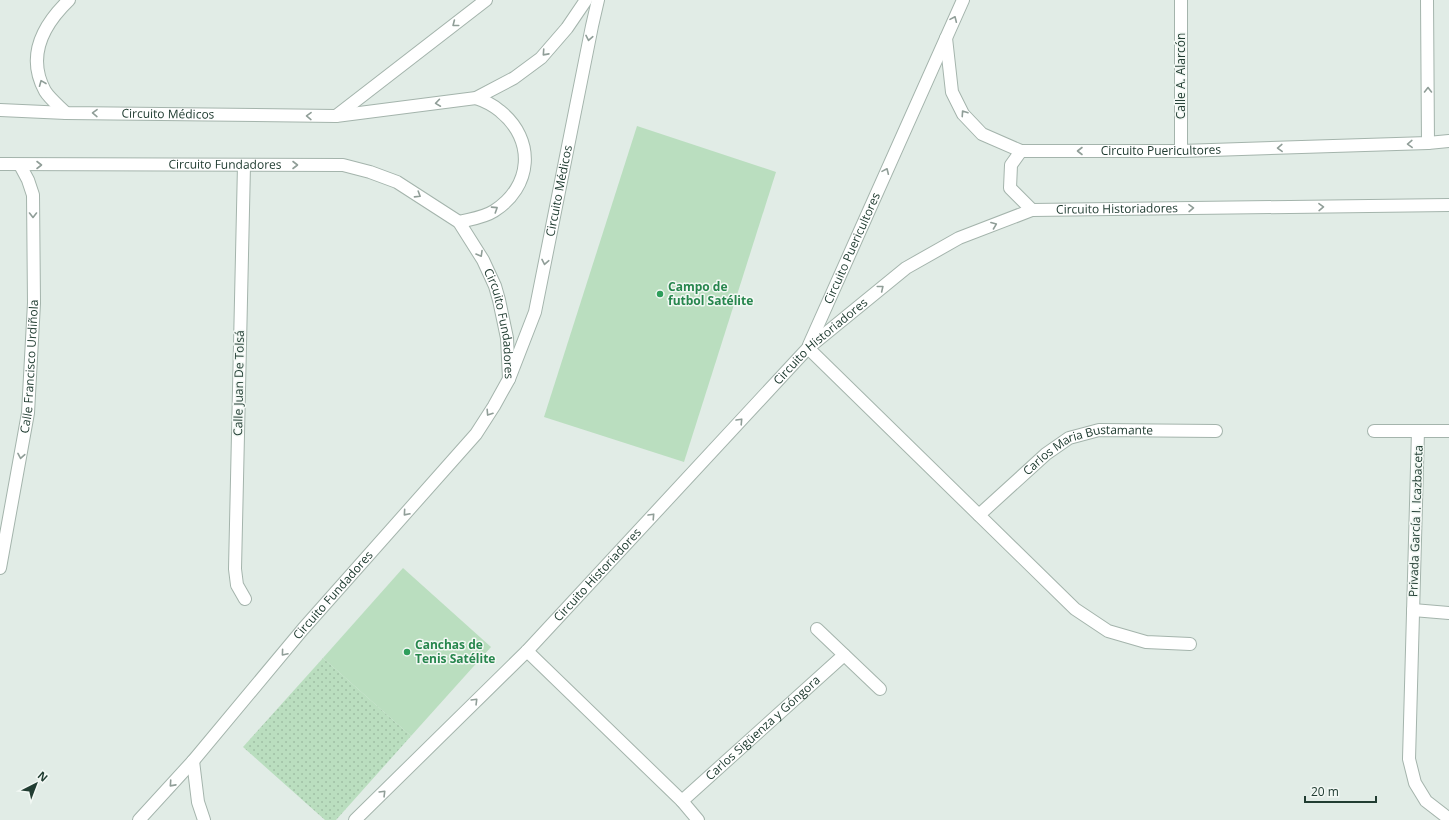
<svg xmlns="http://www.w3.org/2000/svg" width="1449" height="820" viewBox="0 0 1449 820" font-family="'Open Sans',sans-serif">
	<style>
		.grass { fill: url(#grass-dots) }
		.garden { fill: #badebf }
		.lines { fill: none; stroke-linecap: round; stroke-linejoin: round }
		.minor-casing { stroke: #a4b4ac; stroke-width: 14 }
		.tertiary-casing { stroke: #a4b4ac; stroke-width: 14 }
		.minor { stroke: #fff; stroke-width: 12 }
		.tertiary { stroke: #fff; stroke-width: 12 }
		.oneway { stroke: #909e98 }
		.leisure-dot { fill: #2e9e5b; stroke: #f2f8f4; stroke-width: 1.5 }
		.labels { text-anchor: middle; stroke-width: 3; stroke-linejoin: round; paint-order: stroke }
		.street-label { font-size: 12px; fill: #213d32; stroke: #f2f8f4 }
		.leisure-label { font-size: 12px; font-weight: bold; fill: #27864d; stroke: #f2f8f4; text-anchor: start }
	</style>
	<defs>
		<pattern id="grass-dots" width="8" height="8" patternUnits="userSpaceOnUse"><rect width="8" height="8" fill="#badebf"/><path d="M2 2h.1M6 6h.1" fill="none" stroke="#a0bfa5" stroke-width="1.8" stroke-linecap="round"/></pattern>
	</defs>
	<rect width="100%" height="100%" fill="#e1ece6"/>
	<polygon class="grass" points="323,658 411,736 336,820 325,820 243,747"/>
	<g class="garden">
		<polygon points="637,126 776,172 684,462 544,417"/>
		<polygon points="403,568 491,647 411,736 323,658"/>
	</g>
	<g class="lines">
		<g class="minor-casing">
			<g id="minor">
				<polyline points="1181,0 1181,151"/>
				<polyline points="1427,0 1428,143"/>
				<path id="s1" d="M0,110L66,113L336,116L476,98L514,78L541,58L567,28L586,0"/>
				<path d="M66,113C59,106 50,99 45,91C26,56 43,25 69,0"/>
				<polyline points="336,116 486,0"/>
				<path id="s2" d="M0,164L343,165L370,172L397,182L459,222L483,260L495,286L499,300L507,338L509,379"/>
				<polyline points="244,165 235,569 237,585 245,599"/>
				<path d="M459,222C470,219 483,218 494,211C532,187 536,140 500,111C493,105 485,101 476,98"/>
				<polyline points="808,348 1075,609 1108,631 1146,642 1190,644"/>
				<polyline points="1374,431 1449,431"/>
				<polyline points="1418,431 1409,759 1415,783 1426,801 1448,818"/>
				<path id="s3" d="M979,515L1046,454L1069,438L1099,430L1216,431"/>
				<path id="s4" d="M0,568L28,413L34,303L33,195L28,180L20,165"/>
				<polyline points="1413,610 1449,613"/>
				<polyline points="817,629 880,689"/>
				<polyline points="527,651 682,801 698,820"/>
				<path id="s5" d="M682,801L844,655"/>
			</g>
		</g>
		<g class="tertiary-casing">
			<g id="tertiary">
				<path id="s6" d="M946,38L952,92L963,114L982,134L1021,151H1181L1428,143L1449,141"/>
				<polyline points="1021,151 1011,165 1010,188 1032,210"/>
				<path id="s7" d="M809,345L963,0"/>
				<polyline points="193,761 198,802 204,820"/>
				<path id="s8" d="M139,820L193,761L303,629L476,434L494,406L509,379L535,312L592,26L598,0"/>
				<path id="s9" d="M355,820L527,651L808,348L906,268L959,238L1032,210L1449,205"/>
			</g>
		</g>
		<use href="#minor" class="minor"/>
		<use href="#tertiary" class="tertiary"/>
	</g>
	<defs><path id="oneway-chevron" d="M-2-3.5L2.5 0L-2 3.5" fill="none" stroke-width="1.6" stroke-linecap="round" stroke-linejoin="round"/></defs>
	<g class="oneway">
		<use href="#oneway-chevron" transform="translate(954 19) rotate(-66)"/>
		<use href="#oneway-chevron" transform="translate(455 24) rotate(142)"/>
		<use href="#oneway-chevron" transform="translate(589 38) rotate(101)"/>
		<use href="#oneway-chevron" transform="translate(545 53) rotate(132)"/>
		<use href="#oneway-chevron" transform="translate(42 83) rotate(-112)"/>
		<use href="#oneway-chevron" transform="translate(1428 90) rotate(-90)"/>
		<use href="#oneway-chevron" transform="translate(438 103) rotate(172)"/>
		<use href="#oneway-chevron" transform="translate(95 113) rotate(-179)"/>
		<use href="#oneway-chevron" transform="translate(964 113) rotate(-124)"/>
		<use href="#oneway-chevron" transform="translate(309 116) rotate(-179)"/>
		<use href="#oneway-chevron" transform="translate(1410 144) rotate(178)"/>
		<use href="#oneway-chevron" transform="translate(1280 148) rotate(178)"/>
		<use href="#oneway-chevron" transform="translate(1080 151) rotate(-180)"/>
		<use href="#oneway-chevron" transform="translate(39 165)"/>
		<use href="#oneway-chevron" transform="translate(295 165)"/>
		<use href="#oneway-chevron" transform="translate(886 171) rotate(-66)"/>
		<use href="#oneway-chevron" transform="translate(418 195) rotate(32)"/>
		<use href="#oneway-chevron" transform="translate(1321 207) rotate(-1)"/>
		<use href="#oneway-chevron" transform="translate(1191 208) rotate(-1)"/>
		<use href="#oneway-chevron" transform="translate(495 209) rotate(-33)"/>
		<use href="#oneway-chevron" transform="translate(33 215) rotate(90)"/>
		<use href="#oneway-chevron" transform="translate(994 225) rotate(-21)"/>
		<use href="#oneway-chevron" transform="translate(480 254) rotate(60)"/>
		<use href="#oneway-chevron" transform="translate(545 262) rotate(101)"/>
		<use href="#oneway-chevron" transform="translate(881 288) rotate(-39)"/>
		<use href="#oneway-chevron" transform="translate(489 413) rotate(123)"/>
		<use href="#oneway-chevron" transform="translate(740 421) rotate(-47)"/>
		<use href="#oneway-chevron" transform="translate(21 456) rotate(100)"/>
		<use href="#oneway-chevron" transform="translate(406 513) rotate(131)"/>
		<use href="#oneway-chevron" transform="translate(652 516) rotate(-47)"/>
		<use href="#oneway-chevron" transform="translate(284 653) rotate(130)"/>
		<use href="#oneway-chevron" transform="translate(475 701) rotate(-45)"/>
		<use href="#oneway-chevron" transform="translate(172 784) rotate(132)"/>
		<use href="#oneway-chevron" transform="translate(383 793) rotate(-45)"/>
	</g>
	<g class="leisure-dot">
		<circle cx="660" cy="294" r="4"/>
		<circle cx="407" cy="652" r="4"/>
	</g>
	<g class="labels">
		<g class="street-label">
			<text transform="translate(1181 76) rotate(-90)" y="4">Calle A. Alarcón</text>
			<text dy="4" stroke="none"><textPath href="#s1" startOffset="168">Circuito Médicos</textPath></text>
			<text dy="4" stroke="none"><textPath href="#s6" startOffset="289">Circuito Puericultores</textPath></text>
			<text dy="4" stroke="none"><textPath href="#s2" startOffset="225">Circuito Fundadores</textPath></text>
			<text dy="4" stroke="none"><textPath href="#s8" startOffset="772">Circuito Médicos</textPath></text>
			<text dy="4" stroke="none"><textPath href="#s9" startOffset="1005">Circuito Historiadores</textPath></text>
			<text dy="4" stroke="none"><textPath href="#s7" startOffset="106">Circuito Puericultores</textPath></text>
			<text dy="4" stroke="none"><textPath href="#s2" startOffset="585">Circuito Fundadores</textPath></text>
			<text dy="4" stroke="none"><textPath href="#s9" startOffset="668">Circuito Historiadores</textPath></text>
			<text dy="4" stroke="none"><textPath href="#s4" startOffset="204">Calle Francisco Urdiñola</textPath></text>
			<text transform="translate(239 383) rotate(-89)" y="4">Calle Juan De Tolsá</text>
			<text dy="4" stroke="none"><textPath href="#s3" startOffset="133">Carlos Maria Bustamante</textPath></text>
			<text transform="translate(1416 521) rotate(-88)" y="4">Privada García I. Icazbaceta</text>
			<text dy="4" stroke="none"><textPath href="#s9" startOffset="345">Circuito Historiadores</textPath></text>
			<text dy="4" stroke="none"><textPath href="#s8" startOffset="297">Circuito Fundadores</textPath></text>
			<text dy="4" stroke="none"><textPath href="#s5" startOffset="109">Carlos Sigüenza y Góngora</textPath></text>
		</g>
		<g class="leisure-label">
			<text x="668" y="291">Campo de<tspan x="668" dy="14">futbol Satélite</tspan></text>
			<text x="415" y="649">Canchas de<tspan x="415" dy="14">Tenis Satélite</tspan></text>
		</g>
	</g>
	<g transform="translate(36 784) rotate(42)" stroke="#f2f8f4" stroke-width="3" paint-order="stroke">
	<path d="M0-3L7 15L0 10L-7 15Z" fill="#213d32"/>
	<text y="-6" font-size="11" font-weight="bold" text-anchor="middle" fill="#213d32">N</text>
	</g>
	<path d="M1305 796v6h71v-6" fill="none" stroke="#213d32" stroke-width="2"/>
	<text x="1311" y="796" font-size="12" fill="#213d32" stroke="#f2f8f4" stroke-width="3" paint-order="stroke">20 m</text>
</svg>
